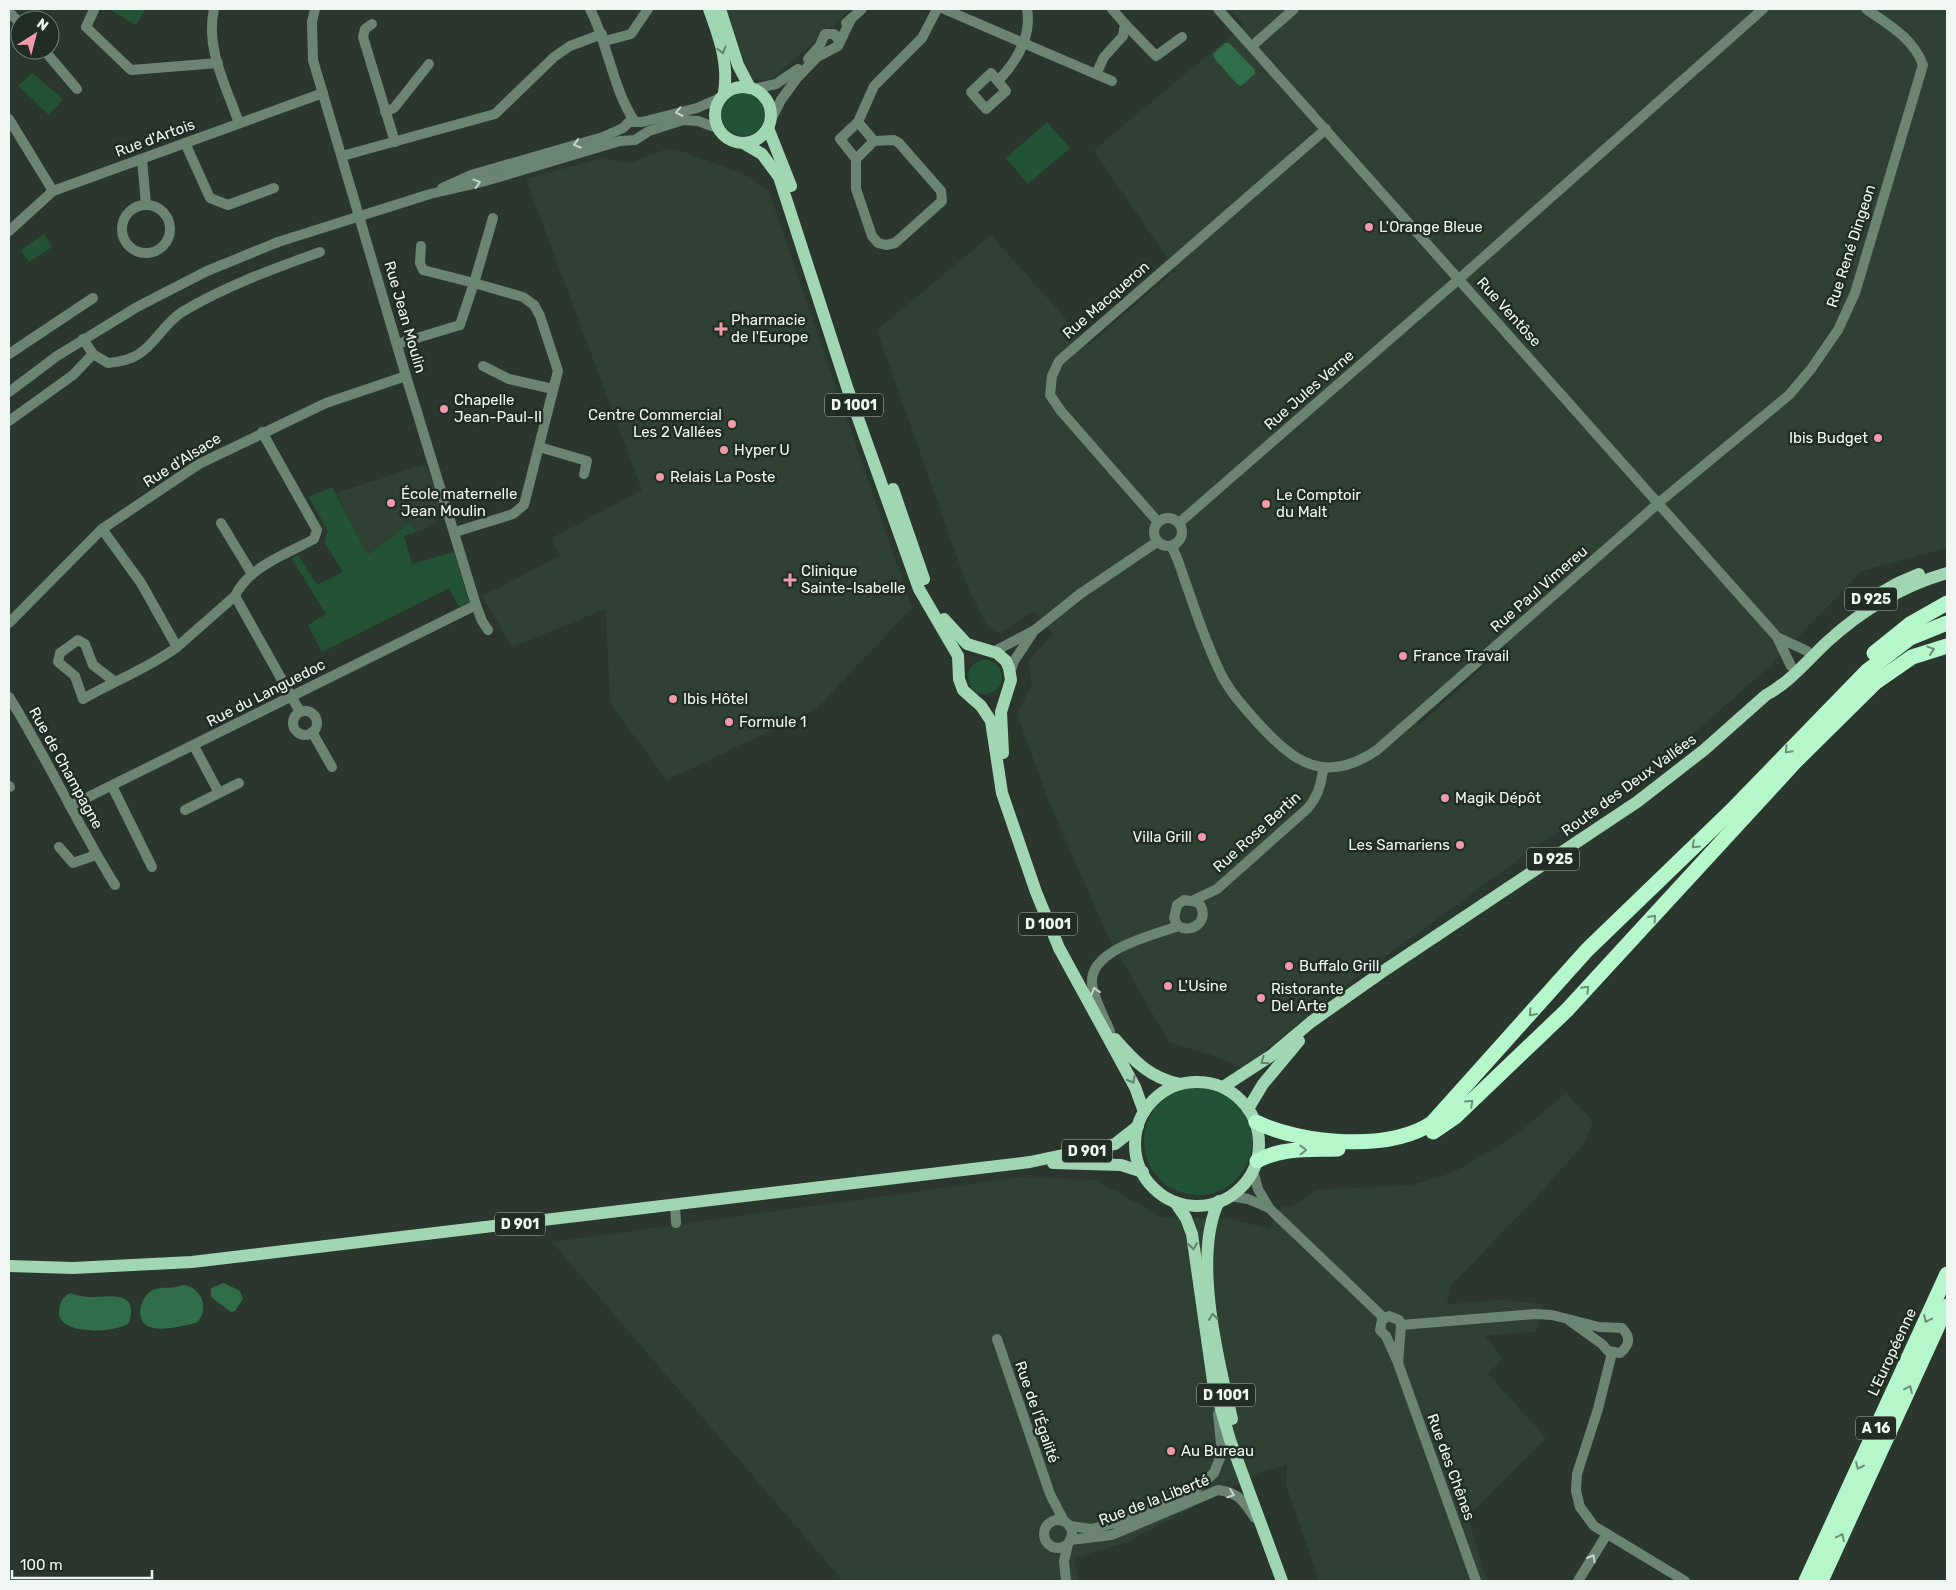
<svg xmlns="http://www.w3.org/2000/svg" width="1956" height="1590" viewBox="0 0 1956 1590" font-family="Rubik,sans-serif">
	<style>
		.built { fill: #2f4135; fill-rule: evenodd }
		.green { fill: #225336 }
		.water { fill: #2f6e49 }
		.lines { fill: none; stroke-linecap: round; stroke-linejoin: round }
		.minor { stroke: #6b8473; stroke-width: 10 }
		.major { stroke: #a0d6b2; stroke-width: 12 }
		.highway { stroke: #b5f6cb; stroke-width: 15 }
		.oneway { stroke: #60816c }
		.oneway2 { stroke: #c8d4cc }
		.oneway3 { stroke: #6b9178 }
		.poi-dot { fill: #f29aad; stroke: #212c25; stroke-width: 2 }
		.labels { text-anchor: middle; stroke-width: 5; stroke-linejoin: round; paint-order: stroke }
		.shield { fill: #212c25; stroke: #b2bab4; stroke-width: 1 }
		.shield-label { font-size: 14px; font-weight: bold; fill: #f0f7f2 }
		.street-label { font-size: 15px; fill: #f0f7f2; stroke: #212c25 }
		.poi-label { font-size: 15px; fill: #f0f7f2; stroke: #212c25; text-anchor: start }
	</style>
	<rect width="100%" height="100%" fill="#2b362f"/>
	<g class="built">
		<polygon points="714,9 851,9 770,81 737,78"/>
		<path d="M1230,9H1947V548L1862,571L1771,665L1654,768L1530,851L1337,992L1244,1068L1211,1055L1169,1042L1109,938L1051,807L1017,714L1032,684L1029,660L1053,634L1034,611L1000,634L987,626L968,588L877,330L991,235L1089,345L1175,270L1094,150L1244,25ZM1499,636L1508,645L1419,725L1410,714Z"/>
		<polygon points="667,149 681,151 748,176 769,192 912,608 816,709 667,780 610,703 606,609 512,647 482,596 560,556 552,538 642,490 526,179 602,158 629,163"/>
		<polygon points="426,464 444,513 426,529 416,532 410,523 368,555 336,493"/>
		<polygon points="1566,1093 1593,1122 1584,1144 1530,1204 1450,1286 1447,1304 1501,1300 1544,1304 1536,1331 1485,1336 1502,1358 1488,1374 1546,1438 1468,1517 1485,1576 1490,1581 1319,1581 1286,1485 1287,1464 1256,1474 1125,1543 1074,1558 1079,1581 843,1581 552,1242 1023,1177 1096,1180 1163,1218 1227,1218 1269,1229 1281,1206 1292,1207 1316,1190 1413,1185 1454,1172 1511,1139"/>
	</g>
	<g class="green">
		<polygon points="109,9 146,9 136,25"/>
		<polygon points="32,73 63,99 49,115 18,86"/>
		<circle cx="743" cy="114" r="22"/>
		<polygon points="1047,122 1070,148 1028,184 1006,158"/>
		<polygon points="44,234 52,247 29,262 21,250"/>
		<polygon points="332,487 368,555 410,523 416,532 404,536 412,564 454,552 469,602 459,607 449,588 322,652 308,625 326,614 292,559 298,555 317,585 343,572 324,542 328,531 309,497"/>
		<circle cx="985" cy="677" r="17"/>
		<circle cx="1198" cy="1141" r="54"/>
	</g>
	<g class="water">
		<polygon points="1225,43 1229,43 1255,70 1255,74 1241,86 1238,85 1214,58 1213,54"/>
		<polygon points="224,1283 240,1291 243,1299 235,1311 231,1312 211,1297 211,1288"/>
		<path d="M182,1285C201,1285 211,1311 196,1323C179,1326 140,1339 140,1311C141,1303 144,1296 151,1291C161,1285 173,1290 182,1285Z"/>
		<path d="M70,1293C76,1295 83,1297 90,1297C108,1297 140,1289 129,1323C117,1333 58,1336 59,1312C60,1302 62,1298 70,1293Z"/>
	</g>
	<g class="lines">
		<g class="minor">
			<path d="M214,9C205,48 226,86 239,123"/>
			<polyline points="315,9 312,22 313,60 406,376 476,605 482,621 488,630"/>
			<path d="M590,9C608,44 613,90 635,122"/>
			<polyline points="944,9 1112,81"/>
			<polyline points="1218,9 1777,637 1791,666"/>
			<polyline points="94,10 86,27 131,70 218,63"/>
			<polyline points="9,12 20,23"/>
			<polyline points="846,23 862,9"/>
			<polyline points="372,24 365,29 363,37 395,142"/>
			<polyline points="1125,24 1156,56 1182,37"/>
			<polyline points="605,41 631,34 648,9"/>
			<polyline points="1252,46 1294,9"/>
			<polyline points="44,50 77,89"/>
			<polyline points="808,59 819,47 825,34 834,34 839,40"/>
			<polygon points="991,73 1006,91 986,109 971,92"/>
			<polyline points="1096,74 1104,57 1123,36 1125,24 1112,9"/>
			<path d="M998,81C1017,61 1032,37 1027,9"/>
			<polyline points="754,89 776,84 798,69"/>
			<polyline points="385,112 394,108 429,64"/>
			<polyline points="9,119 53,191"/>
			<polyline points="771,120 781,100 797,78 817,57 838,46 851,19"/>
			<polyline points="858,122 874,86 922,38 937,9"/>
			<polygon points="894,140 899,143 941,191 942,201 895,243 886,245 878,243 872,236 856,189 856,159 874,141"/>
			<polyline points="185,143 210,198 228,205 274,188"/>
			<polyline points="342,156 495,114 554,57 570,46 602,34"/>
			<polyline points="142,159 146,205"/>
			<polyline points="856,159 840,139 858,122 874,141"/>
			<polyline points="442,188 471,175 603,137 623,128 629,122 642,122 697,108 720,98"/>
			<circle cx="146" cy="229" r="24"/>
			<polyline points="9,231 53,191 323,93"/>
			<polyline points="421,246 420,263 423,270 474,283 493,218"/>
			<path d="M83,339L93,354L108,363C116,362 125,361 131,358C153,349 163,324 182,312C225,286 273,269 320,252"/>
			<polyline points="397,344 460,325 474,283 523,297 534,305 540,316 558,371 524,505 513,514 455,532"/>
			<polyline points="9,354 93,298"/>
			<polyline points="483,366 509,379 553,389"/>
			<polyline points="9,392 57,356 137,307 207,271 278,242 430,194 482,182 620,141 635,140 649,131 683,120 698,121 717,128"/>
			<polyline points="9,421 73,375 93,354"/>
			<polyline points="539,447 587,461 584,474"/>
			<circle cx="1168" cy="532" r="14"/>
			<polyline points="1158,522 1061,411 1050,395 1052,376 1059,361 1326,129"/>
			<polyline points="221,523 252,574"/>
			<polyline points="1179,523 1459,279 1763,9"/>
			<path d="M102,529L141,583L177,647L235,596C248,567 287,554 314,539L317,530L262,432"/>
			<path d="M1171,546C1178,557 1181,570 1185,581C1196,612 1206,644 1221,674C1230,692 1243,706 1257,722C1294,762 1324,786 1377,750L1662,500L1789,395L1811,369L1838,330L1855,293L1923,65C1913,38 1889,25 1866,9"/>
			<polyline points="235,596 300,712"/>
			<polyline points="9,623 102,529 199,464 326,403 406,376"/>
			<polyline points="1777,637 1807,651"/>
			<polyline points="993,652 1035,630 1080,594 1157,542"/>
			<polyline points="1010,672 1014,661 1032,634"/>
			<path d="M114,681L93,665L85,644L78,640L60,653L58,662L75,676L83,699C114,681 149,668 177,647"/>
			<path d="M9,697C47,758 77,824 115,885"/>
			<circle cx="305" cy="723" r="12"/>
			<polyline points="312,732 332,767"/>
			<polyline points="9,786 10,787"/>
			<polyline points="112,786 152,867"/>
			<polyline points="219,793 239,783"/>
			<polyline points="70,806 476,605"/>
			<polyline points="185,810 219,793 194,746"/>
			<polyline points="59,847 73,863 96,855"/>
			<path d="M1194,900L1217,889L1307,809C1318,797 1322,783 1323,767"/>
			<path d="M1110,1031C1104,1017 1094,999 1092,984C1089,949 1152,936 1178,926C1195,935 1211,917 1198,902L1184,900L1177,905L1174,918L1178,926"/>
			<polyline points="1253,1170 1258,1189 1269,1208 1384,1318"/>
			<polyline points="1230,1196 1248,1199 1269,1208"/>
			<polyline points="675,1205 676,1223"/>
			<path d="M1401,1325L1535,1314L1552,1315L1599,1327L1622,1328C1631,1337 1630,1345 1620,1353L1608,1351L1602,1344L1570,1321"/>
			<polyline points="997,1339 1050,1494 1064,1521"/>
			<polyline points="1612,1353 1598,1409 1577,1474 1576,1491 1580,1507 1594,1526 1685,1581"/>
			<polyline points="1398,1363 1401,1325 1399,1320 1389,1316 1382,1320 1380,1330 1386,1336 1398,1363 1476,1581"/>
			<circle cx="1058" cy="1534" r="14"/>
			<polyline points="1070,1526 1091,1529 1120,1522 1195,1490 1214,1473 1222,1453 1218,1414"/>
			<path d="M1070,1540L1112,1535L1218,1490C1240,1493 1243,1501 1255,1518"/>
			<polyline points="1066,1581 1064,1561 1068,1544"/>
			<polyline points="1578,1581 1607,1534"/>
		</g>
		<g class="major">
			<path d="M709,9C719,37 729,63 724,93"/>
			<polyline points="720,9 738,65 750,88"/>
			<circle cx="743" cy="115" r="28"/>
			<polyline points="768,128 791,186"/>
			<polyline points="745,144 762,154 779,177 848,390 919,589 958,656 959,679 963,690 981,706 991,721 1002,793 1036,892 1059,948 1135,1087 1144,1112"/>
			<polyline points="893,489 924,579"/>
			<polyline points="1877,595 1898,583 1919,574"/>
			<polyline points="944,619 967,644 997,653 1006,661 1009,668 1011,680 1001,712 1003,753"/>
			<path d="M1115,1039C1134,1061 1150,1078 1180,1084"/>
			<circle cx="1197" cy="1144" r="62"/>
			<path d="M1223,1087L1272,1055L1311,1022L1382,972L1637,802L1704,750L1766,695C1789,683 1808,660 1827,642C1861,611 1902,586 1947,573"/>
			<polyline points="1248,1109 1263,1084 1299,1041"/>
			<polyline points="1053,1163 1121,1165 1143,1172"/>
			<path d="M1219,1201C1192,1255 1218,1361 1232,1419"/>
			<polyline points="1175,1202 1186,1218 1192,1234 1213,1381 1230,1440 1282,1581"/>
			<polyline points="9,1266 73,1268 192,1262 1030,1162 1115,1144 1138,1126"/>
		</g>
		<g class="highway">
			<polyline points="1874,653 1910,624 1947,603"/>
			<path d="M1256,1122C1301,1144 1389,1152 1432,1123L1587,950L1730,812L1867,671L1910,638L1947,623"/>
			<polyline points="1433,1132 1455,1117 1567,1010 1796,761 1876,682 1912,657 1947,646"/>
			<path d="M1257,1161C1282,1147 1309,1150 1338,1149"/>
			<polyline points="1806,1581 1947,1274"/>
			<polyline points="1821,1581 1947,1306"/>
		</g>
	</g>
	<defs><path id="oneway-chevron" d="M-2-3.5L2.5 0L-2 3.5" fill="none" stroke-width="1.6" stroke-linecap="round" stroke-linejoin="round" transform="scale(1.25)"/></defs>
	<g class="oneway">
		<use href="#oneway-chevron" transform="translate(722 50) rotate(75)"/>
		<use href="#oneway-chevron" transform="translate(1264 1061) rotate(145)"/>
		<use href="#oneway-chevron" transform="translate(1132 1080) rotate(62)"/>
		<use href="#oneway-chevron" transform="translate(1193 1246) rotate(84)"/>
		<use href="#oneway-chevron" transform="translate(1213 1317) rotate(-97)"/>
	</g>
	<g class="oneway2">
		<use href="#oneway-chevron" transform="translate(679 112) rotate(168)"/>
		<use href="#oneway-chevron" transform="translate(577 144) rotate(164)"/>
		<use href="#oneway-chevron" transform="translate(477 183) rotate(-15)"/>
		<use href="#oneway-chevron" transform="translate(1095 991) rotate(-107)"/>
		<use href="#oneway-chevron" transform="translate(1231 1494) rotate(19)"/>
		<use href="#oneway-chevron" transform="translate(1592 1558) rotate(-60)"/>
	</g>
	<g class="oneway3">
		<use href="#oneway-chevron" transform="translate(1931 650) rotate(-18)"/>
		<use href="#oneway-chevron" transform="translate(1788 750) rotate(133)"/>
		<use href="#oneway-chevron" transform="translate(1695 845) rotate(136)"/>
		<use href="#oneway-chevron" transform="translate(1653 918) rotate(-48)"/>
		<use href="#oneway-chevron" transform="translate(1586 989) rotate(-46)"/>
		<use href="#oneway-chevron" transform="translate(1532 1013) rotate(132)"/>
		<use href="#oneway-chevron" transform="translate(1470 1103) rotate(-44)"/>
		<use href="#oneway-chevron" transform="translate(1303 1150) rotate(-1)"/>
		<use href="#oneway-chevron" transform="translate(1927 1319) rotate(115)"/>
		<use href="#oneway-chevron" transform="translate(1909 1389) rotate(-64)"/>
		<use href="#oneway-chevron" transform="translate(1859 1466) rotate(115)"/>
		<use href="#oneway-chevron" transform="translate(1841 1537) rotate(-65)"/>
	</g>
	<g class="poi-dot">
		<circle cx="1369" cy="227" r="5"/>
		<path d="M718.5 321.5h5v5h5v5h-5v5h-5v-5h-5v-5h5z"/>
		<circle cx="444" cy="409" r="5"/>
		<circle cx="732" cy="424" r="5"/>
		<circle cx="1878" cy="438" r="5"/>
		<circle cx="724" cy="450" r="5"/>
		<circle cx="660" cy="477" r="5"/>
		<circle cx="391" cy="503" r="5"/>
		<circle cx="1266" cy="504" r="5"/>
		<path d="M787.5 572.5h5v5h5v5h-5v5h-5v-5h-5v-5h5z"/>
		<circle cx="1403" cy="656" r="5"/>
		<circle cx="673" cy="699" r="5"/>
		<circle cx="729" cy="722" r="5"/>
		<circle cx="1445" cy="798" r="5"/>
		<circle cx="1202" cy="837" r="5"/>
		<circle cx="1460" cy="845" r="5"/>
		<circle cx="1289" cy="966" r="5"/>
		<circle cx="1168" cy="986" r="5"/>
		<circle cx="1261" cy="998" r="5"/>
		<circle cx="1171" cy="1451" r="5"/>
	</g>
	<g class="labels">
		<g class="shield">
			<rect x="825" y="393.5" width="58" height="23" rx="4"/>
			<rect x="1845" y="587.5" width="52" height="23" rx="4"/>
			<rect x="1527" y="847.5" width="52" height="23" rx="4"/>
			<rect x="1019" y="912.5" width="58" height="23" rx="4"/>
			<rect x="1062" y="1139.5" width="50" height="23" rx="4"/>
			<rect x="495" y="1212.5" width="50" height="23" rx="4"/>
			<rect x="1197" y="1383.5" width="58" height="23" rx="4"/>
			<rect x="1856" y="1416.5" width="40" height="23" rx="4"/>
		</g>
		<g class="shield-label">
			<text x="854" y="410">D 1001</text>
			<text x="1871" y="604">D 925</text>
			<text x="1553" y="864">D 925</text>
			<text x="1048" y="929">D 1001</text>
			<text x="1087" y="1156">D 901</text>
			<text x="520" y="1229">D 901</text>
			<text x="1226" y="1400">D 1001</text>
			<text x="1876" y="1433">A 16</text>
		</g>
		<g class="street-label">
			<text transform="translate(155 138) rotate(-20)" y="5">Rue d'Artois</text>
			<text transform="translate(1851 246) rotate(-72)" y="5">Rue René Dingeon</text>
			<text transform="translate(1106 300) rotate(-41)" y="5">Rue Macqueron</text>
			<text transform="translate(1509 312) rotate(48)" y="5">Rue Ventôse</text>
			<text transform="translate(405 317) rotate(74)" y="5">Rue Jean Moulin</text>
			<text transform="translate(1309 390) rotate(-41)" y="5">Rue Jules Verne</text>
			<text transform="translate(182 460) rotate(-32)" y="5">Rue d'Alsace</text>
			<text transform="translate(1539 589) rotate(-41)" y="5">Rue Paul Vimereu</text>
			<text transform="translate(266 693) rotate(-27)" y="5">Rue du Languedoc</text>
			<text transform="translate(66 768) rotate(61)" y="5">Rue de Champagne</text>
			<text transform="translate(1629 785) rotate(-36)" y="5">Route des Deux Vallées</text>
			<text transform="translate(1257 832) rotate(-42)" y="5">Rue Rose Bertin</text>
			<text transform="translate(1892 1352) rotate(-65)" y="5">L'Européenne</text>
			<text transform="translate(1037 1412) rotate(71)" y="5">Rue de l'Égalité</text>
			<text transform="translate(1451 1467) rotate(70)" y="5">Rue des Chênes</text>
			<text transform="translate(1154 1500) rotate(-21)" y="5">Rue de la Liberté</text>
		</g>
		<g class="poi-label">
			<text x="1379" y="232">L'Orange Bleue</text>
			<text x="731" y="325">Pharmacie<tspan x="731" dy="17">de l'Europe</tspan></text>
			<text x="454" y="405">Chapelle<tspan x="454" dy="17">Jean-Paul-II</tspan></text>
			<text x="722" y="420" text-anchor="end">Centre Commercial<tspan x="722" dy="17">Les 2 Vallées</tspan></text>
			<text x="1868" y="443" text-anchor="end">Ibis Budget</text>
			<text x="734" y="455">Hyper U</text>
			<text x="670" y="482">Relais La Poste</text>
			<text x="401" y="499">École maternelle<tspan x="401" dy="17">Jean Moulin</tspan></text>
			<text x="1276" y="500">Le Comptoir<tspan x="1276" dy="17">du Malt</tspan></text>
			<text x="801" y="576">Clinique<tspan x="801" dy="17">Sainte-Isabelle</tspan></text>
			<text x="1413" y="661">France Travail</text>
			<text x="683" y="704">Ibis Hôtel</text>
			<text x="739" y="727">Formule 1</text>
			<text x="1455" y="803">Magik Dépôt</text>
			<text x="1192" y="842" text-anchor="end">Villa Grill</text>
			<text x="1450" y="850" text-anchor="end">Les Samariens</text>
			<text x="1299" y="971">Buffalo Grill</text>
			<text x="1178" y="991">L'Usine</text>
			<text x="1271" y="994">Ristorante<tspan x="1271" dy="17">Del Arte</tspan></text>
			<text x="1181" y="1456">Au Bureau</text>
		</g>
	</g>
	<rect width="1956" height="1590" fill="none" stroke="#f0f7f2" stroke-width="20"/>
	<g transform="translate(35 35) rotate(36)"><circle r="24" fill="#212c25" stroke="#747d77"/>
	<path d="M0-4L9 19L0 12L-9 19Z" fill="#f29aad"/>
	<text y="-8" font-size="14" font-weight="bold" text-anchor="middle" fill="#f0f7f2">N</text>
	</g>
	<path d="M12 1570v8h140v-8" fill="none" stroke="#f0f7f2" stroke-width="2.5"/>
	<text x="20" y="1570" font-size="15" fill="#f0f7f2" stroke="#212c25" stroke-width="4" paint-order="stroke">100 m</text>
</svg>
